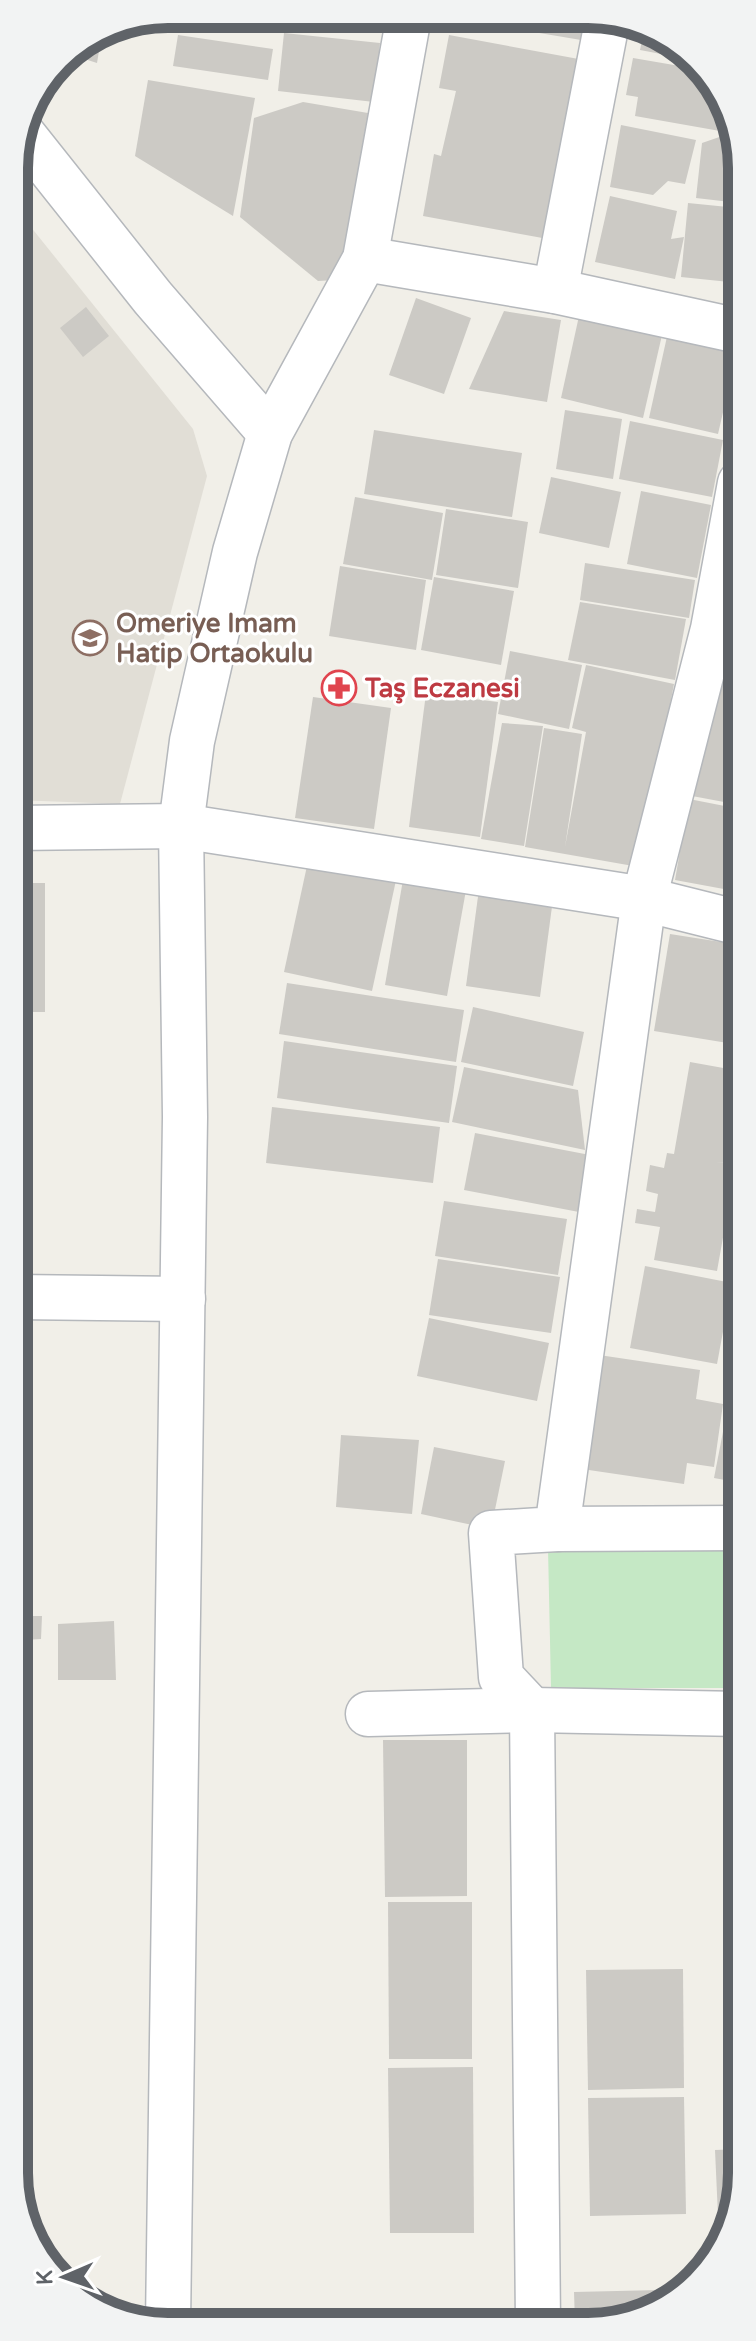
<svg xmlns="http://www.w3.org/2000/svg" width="756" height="2341" viewBox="0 0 756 2341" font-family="'Varela Round',sans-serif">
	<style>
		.education { fill: #e1ded6 }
		.green { fill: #c5e8c5 }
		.building { fill: #cccac5 }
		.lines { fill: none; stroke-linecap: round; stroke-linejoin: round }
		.minor-casing { stroke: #b5b8bc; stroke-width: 47 }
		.minor { stroke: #fff; stroke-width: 44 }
		.labels { text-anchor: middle; stroke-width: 6; stroke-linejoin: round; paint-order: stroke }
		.education-label { font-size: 26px; font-weight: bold; fill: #785e54; stroke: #fff; text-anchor: start }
		.health-label { font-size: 26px; font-weight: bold; fill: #be3a42; stroke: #fff; text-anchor: start }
		.rim { fill: none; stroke: #5f6368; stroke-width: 10 }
	</style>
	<rect width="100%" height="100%" fill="#f1efe8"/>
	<polygon class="education" points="14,206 193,429 207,476 120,804 15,800"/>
	<polygon class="green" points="548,1548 741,1551 741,1688 551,1688"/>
	<g class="building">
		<polygon points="286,15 389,15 386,30"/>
		<polygon points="458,16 597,17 593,42 457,19"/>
		<polygon points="644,31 697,59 698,61 640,50"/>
		<polygon points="284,33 380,43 374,102 278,91"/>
		<polygon points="178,35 273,49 268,80 173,66"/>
		<polygon points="449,35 584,60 548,239 423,216 434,154 441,156 456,91 439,88"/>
		<polygon points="101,39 97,63 66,53"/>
		<polygon points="633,58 703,70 737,134 635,116 638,97 626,95"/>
		<polygon points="148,80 255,98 233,216 135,156"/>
		<polygon points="303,102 368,113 341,268 335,280 318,281 240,217 254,118"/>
		<polygon points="621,125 696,140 685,184 668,181 653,195 610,187"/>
		<polygon points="731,133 726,166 739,167 739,203 696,198 702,143"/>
		<polygon points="610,196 677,211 671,239 684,237 675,279 595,262"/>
		<polygon points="688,203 728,207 726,230 739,232 739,283 681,277"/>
		<polygon points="416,298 471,318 444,394 389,375"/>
		<polygon points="86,307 109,336 83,357 60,328"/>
		<polygon points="504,311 561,320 547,402 469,389"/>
		<polygon points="579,316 662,335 643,418 561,398"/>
		<polygon points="668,332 738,347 718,434 649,418"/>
		<polygon points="565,410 622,419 613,479 556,469"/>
		<polygon points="630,421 723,440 712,497 619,479"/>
		<polygon points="374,430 522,453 512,517 364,494"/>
		<polygon points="551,477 621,492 609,548 539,533"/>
		<polygon points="641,491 711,505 697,578 627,564"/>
		<polygon points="355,497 443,513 432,580 343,564"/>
		<polygon points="446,509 528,522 518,588 436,575"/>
		<polygon points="585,563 695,580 689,618 580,600"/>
		<polygon points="340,566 426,580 416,650 329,636"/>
		<polygon points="434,577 514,591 501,665 421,650"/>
		<polygon points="740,593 740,805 692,796"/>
		<polygon points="580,602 686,619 675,680 568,660"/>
		<polygon points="510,651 582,665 569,729 498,714"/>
		<polygon points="586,665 674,684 639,867 525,847 544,728 582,734 565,847 586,732 572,728"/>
		<polygon points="426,693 498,702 480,837 409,827"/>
		<polygon points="313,697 391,708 374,829 295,818"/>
		<polygon points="502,723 543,726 524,846 481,839"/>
		<polygon points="689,799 740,809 740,892 675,880"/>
		<polygon points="310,852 398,871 372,991 284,972"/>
		<polygon points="405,868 468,879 447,996 385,985"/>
		<rect x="15" y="883" width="30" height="129"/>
		<polygon points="479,889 553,899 540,997 466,986"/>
		<polygon points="670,934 740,945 740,1045 654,1031"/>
		<polygon points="287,983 464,1010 456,1062 279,1034"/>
		<polygon points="473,1007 584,1032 573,1086 461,1062"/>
		<polygon points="284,1041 457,1066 449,1123 277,1098"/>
		<polygon points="690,1062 740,1071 740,1165 716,1162 736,1165 717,1271 654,1260 660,1227 635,1223 637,1209 655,1212 658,1194 646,1191 650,1165 664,1168 667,1153 674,1154"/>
		<polygon points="464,1067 578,1090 585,1150 452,1122"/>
		<polygon points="272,1107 440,1127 433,1183 266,1163"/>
		<polygon points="475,1133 590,1155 579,1212 464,1190"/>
		<polygon points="444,1201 567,1219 558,1275 435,1256"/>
		<polygon points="438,1259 560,1277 551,1333 429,1315"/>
		<polygon points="645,1266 732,1283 717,1364 630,1348"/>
		<polygon points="429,1318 549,1343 537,1401 417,1376"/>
		<polygon points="599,1355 700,1370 696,1399 723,1404 714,1467 687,1463 684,1484 582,1469"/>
		<polygon points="728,1406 741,1408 741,1483 714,1478"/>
		<polygon points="341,1435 419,1440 412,1514 336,1507"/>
		<polygon points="434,1447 505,1461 491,1529 421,1514"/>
		<polygon points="16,1616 42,1616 41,1639 25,1640 26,1683 16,1683"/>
		<polygon points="114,1621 116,1680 58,1680 58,1624"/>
		<polygon points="383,1740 467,1740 467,1896 385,1897"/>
		<polygon points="388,1902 472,1902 472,2059 389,2059"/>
		<polygon points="683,1969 684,2088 588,2090 586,1970"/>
		<polygon points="723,2056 742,2056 742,2145 725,2145"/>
		<polygon points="473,2067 474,2233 390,2233 388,2068"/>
		<polygon points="684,2097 686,2214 590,2216 588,2098"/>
		<polygon points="742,2149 742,2183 719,2238 715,2150"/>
		<polygon points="660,2290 660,2299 618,2324 575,2324 574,2292"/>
	</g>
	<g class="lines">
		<g class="minor-casing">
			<g id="minor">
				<polyline points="21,132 153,298 270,433"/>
				<polyline points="365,259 555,291 739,331"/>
				<polyline points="555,291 608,17"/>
				<polyline points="15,828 181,826 644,899 740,923"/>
				<polyline points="16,1297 183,1299"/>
				<polyline points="557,1529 741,1528"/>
				<polyline points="368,1714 532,1710 741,1714"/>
				<polyline points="168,2324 185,1117 181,826 192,741 235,552 270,433 365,259 409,16"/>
				<polyline points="538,2324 532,1710 501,1677 491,1533 557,1529 644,899 713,629 740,483"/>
			</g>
		</g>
		<use href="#minor" class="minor"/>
	</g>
	<defs>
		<g id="school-ring" transform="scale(1.8)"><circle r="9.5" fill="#fff" stroke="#8d6e63" stroke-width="1.5"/><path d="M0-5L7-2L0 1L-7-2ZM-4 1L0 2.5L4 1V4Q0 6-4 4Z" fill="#8d6e63"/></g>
		<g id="pharmacy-ring" transform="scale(1.8)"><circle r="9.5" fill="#fff" stroke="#e0444e" stroke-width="1.5"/><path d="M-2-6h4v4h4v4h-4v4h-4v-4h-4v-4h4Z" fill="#e0444e"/></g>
	</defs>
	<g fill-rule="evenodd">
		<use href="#school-ring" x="90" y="638"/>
		<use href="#pharmacy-ring" x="339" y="688"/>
	</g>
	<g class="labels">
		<g class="education-label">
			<text x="116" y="632">Omeriye Imam<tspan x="116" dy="30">Hatip Ortaokulu</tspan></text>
		</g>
		<g class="health-label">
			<text x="365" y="697">Taş Eczanesi</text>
		</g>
	</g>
	<path d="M0 0H756V2341H0ZM168 28H588A140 140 0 0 1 728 168V2173A140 140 0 0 1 588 2313H168A140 140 0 0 1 28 2173V168A140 140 0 0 1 168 28Z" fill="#f2f3f3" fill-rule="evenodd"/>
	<path class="rim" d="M168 28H588A140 140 0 0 1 728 168V2173A140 140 0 0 1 588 2313H168A140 140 0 0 1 28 2173V168A140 140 0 0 1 168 28Z"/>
	<g transform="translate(64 2277) rotate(268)" stroke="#ffffff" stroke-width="6" paint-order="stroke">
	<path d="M0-6L14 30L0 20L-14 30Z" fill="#5f6368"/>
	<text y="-12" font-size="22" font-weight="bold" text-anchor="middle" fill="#5f6368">K</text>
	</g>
</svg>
